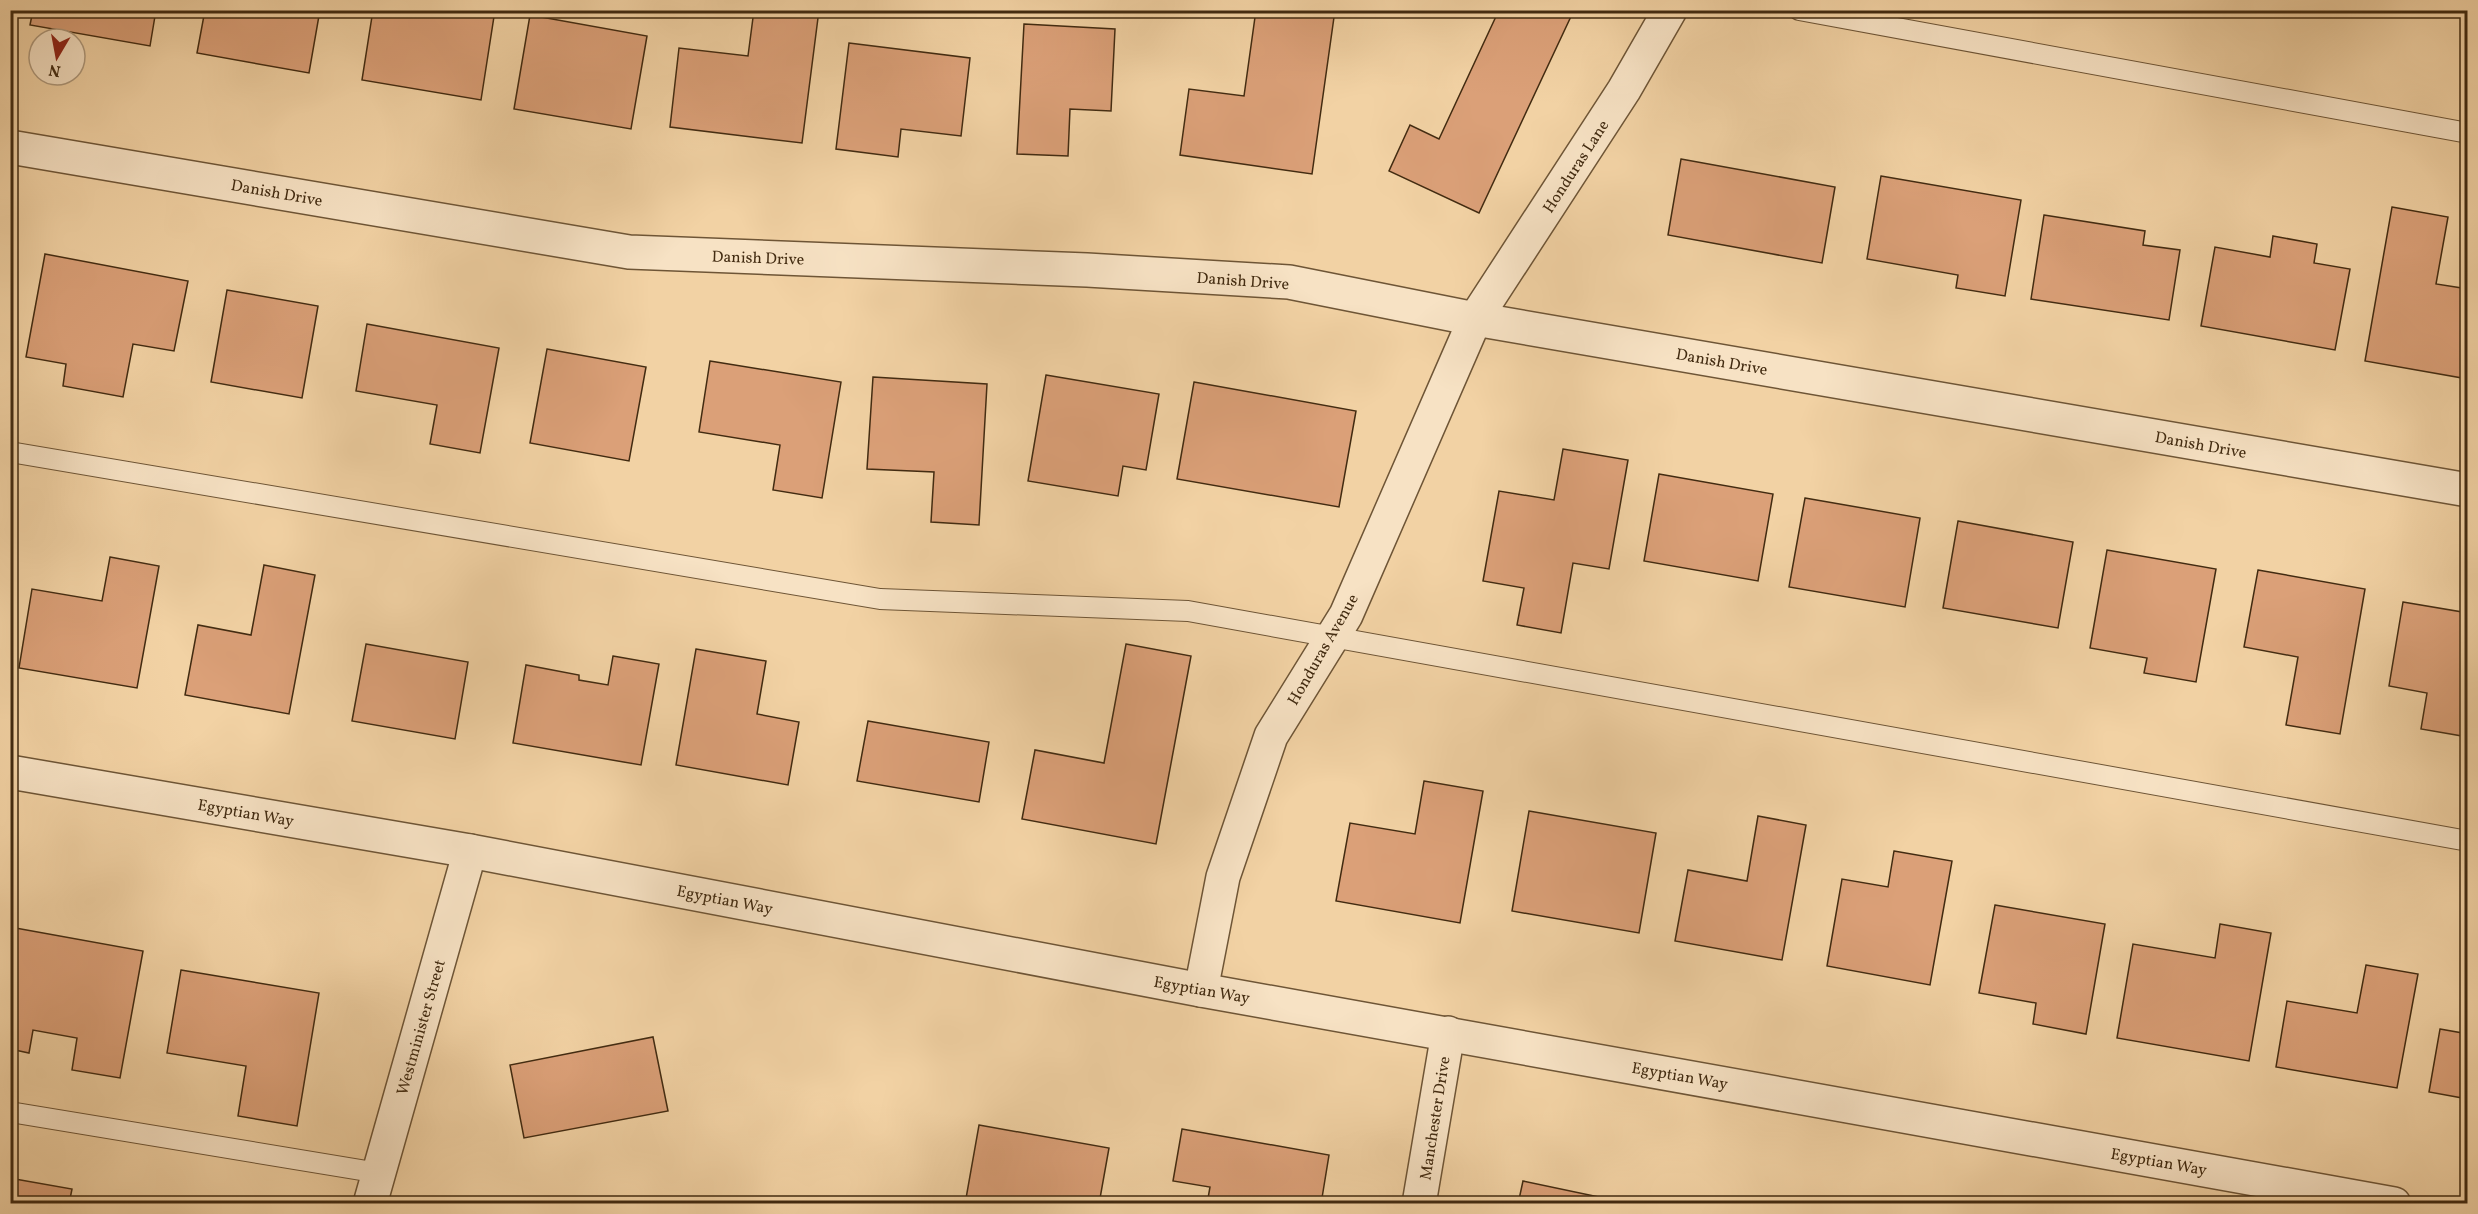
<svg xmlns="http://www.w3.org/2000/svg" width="2478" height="1214" viewBox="0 0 2478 1214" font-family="Vollkorn,serif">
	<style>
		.building { fill: #dba078; stroke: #422b11; stroke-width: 1.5 }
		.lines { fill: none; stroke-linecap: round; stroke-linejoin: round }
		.service-casing { stroke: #6e5536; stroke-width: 22 }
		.minor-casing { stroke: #6e5536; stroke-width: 36 }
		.tertiary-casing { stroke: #6e5536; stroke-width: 36 }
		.service { stroke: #f7e2c4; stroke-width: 20 }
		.minor { stroke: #f7e2c4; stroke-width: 33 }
		.tertiary { stroke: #f7e2c4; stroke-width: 33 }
		.labels { text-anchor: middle; stroke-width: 4.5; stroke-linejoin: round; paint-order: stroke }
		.street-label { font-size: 16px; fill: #422b11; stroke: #f7e2c4 }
	</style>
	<rect width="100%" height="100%" fill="#f2d2a4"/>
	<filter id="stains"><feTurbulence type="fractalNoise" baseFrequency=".00333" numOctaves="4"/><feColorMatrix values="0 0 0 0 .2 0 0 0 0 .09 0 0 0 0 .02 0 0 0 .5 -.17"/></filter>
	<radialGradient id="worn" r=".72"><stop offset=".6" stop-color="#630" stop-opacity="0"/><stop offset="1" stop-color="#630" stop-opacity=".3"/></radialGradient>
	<g class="building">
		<polygon points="33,10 156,10 150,46 30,25"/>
		<polygon points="205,10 320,10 309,73 197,53"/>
		<polygon points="373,10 495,10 481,100 362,80"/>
		<polygon points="754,10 819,10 802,143 670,127 679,48 748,56"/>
		<polygon points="1256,10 1335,10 1312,174 1180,155 1189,89 1244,96"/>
		<polygon points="1499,10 1574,10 1479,213 1389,171 1410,125 1439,139"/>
		<polygon points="530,15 647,36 631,129 514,109"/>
		<polygon points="1024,24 1115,29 1111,111 1070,109 1068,156 1017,154"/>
		<polygon points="849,43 970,58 961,136 901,129 898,157 836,149"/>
		<polygon points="1681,159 1835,187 1822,263 1668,235"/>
		<polygon points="1881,176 2021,200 2005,296 1956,288 1958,275 1867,259"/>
		<polygon points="2392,207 2448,217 2436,284 2468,289 2468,379 2365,361"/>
		<polygon points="2044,215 2145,231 2143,245 2180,250 2169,320 2031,299"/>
		<polygon points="2273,236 2317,244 2314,263 2350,269 2335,350 2201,326 2215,247 2270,257"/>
		<polygon points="45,254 188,281 174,351 133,344 123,397 63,386 66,364 26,357"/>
		<polygon points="227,290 318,306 302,398 211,382"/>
		<polygon points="367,324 499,348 480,453 430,444 437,405 356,391"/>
		<polygon points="547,349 646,367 629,461 530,443"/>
		<polygon points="710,361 841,382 822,498 773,490 780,445 699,432"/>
		<polygon points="1046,375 1159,394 1146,470 1123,466 1118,496 1028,481"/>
		<polygon points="873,377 987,384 979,525 931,522 934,472 867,469"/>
		<polygon points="1194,382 1356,411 1339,507 1177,479"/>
		<polygon points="1563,449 1628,460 1609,569 1573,563 1561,633 1517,625 1524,588 1483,581 1499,491 1554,500"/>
		<polygon points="1659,474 1773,494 1758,581 1644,561"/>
		<polygon points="1805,498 1920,518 1905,607 1789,587"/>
		<polygon points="1958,521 2073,542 2058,628 1943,608"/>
		<polygon points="2107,550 2216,569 2196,682 2144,673 2147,658 2090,648"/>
		<polygon points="110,557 159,566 137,688 19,668 32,589 102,601"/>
		<polygon points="264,565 315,575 289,714 185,695 198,625 251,635"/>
		<polygon points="2258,570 2365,589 2340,734 2286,725 2298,657 2244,647"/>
		<polygon points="2403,602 2468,613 2468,737 2421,729 2427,693 2389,686"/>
		<polygon points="366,644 468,662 455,739 352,721"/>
		<polygon points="1126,644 1191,656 1156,844 1022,819 1035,750 1104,763"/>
		<polygon points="696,649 766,661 757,714 799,722 788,785 676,765"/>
		<polygon points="613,656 659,664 641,765 513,743 526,665 579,675 579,680 608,685"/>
		<polygon points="868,721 989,742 979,802 857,781"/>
		<polygon points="1424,781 1483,791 1460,923 1336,901 1350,823 1415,834"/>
		<polygon points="1529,811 1656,833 1639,933 1512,911"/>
		<polygon points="1758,816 1806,825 1782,960 1675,941 1688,870 1747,881"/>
		<polygon points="1894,851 1952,861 1930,985 1827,966 1842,879 1888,887"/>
		<polygon points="1995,905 2105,924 2086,1034 2033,1024 2036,1003 1979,993"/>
		<polygon points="2220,924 2271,933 2249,1061 2117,1038 2133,944 2215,958"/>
		<polygon points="10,927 143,951 120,1078 72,1070 77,1038 33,1030 29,1053 10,1049"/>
		<polygon points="2366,965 2418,974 2397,1088 2276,1067 2287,1001 2357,1013"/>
		<polygon points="181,970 319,993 297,1126 238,1116 246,1066 167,1053"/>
		<polygon points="2440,1029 2468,1034 2468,1099 2429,1092"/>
		<polygon points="653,1037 668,1111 524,1138 510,1065"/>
		<polygon points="979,1125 1109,1148 1099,1204 965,1204"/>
		<polygon points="1182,1129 1329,1155 1321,1204 1207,1204 1210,1187 1173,1181"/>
		<polygon points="15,1179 72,1189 69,1204 11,1204"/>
		<polygon points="1523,1181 1632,1204 1518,1204"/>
	</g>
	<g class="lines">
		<g class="service-casing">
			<g id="service">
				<polyline points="1799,10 2468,133"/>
				<polyline points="10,452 880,599 1188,611 2468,841"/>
				<polyline points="10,1112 379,1173"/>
			</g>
		</g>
		<g class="minor-casing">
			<g id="minor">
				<polyline points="10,147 629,252 1087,270 1289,282 1475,319 2468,490"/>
				<polyline points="1201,990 1223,877 1271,736 1346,615 1475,319 1624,90 1670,10"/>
				<polyline points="370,1204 470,851"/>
				<polyline points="1419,1204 1448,1033"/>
			</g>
		</g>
		<g class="tertiary-casing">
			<polyline id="tertiary" points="10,772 470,851 1201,990 2394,1204"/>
		</g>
		<use href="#service" class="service"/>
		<use href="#minor" class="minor"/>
		<use href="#tertiary" class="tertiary"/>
	</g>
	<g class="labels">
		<g class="street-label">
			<text transform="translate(1575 166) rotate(-57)" y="6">Honduras Lane</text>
			<text transform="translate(277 192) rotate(10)" y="6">Danish Drive</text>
			<text transform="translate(758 257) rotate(2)" y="6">Danish Drive</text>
			<text transform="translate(1243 280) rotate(4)" y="6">Danish Drive</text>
			<text transform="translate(1722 361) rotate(10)" y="6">Danish Drive</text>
			<text transform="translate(2201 444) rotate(10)" y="6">Danish Drive</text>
			<text transform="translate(1322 649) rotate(-60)" y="6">Honduras Avenue</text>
			<text transform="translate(246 812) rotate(10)" y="6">Egyptian Way</text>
			<text transform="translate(725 899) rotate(11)" y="6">Egyptian Way</text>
			<text transform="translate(1202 989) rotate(10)" y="6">Egyptian Way</text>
			<text transform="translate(420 1027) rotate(-74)" y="6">Westminister Street</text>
			<text transform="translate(1680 1075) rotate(10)" y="6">Egyptian Way</text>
			<text transform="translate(1434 1118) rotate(-81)" y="6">Manchester Drive</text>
			<text transform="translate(2159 1161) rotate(10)" y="6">Egyptian Way</text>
		</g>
	</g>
	<rect width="2478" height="1214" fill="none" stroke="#f2d2a4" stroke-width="36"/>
	<rect x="12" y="12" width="2454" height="1190" fill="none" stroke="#422b11" stroke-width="3"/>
	<rect x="18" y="18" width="2442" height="1178" fill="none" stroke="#422b11" stroke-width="1.5"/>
	<g transform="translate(57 57) rotate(190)"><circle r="28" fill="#f7e2c4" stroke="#af997c" stroke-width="1.5"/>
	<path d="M0-4.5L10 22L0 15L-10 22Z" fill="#8f2418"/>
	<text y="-9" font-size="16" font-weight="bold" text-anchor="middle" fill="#422b11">N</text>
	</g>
	<rect width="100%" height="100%" filter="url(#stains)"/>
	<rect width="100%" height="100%" fill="url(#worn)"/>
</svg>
